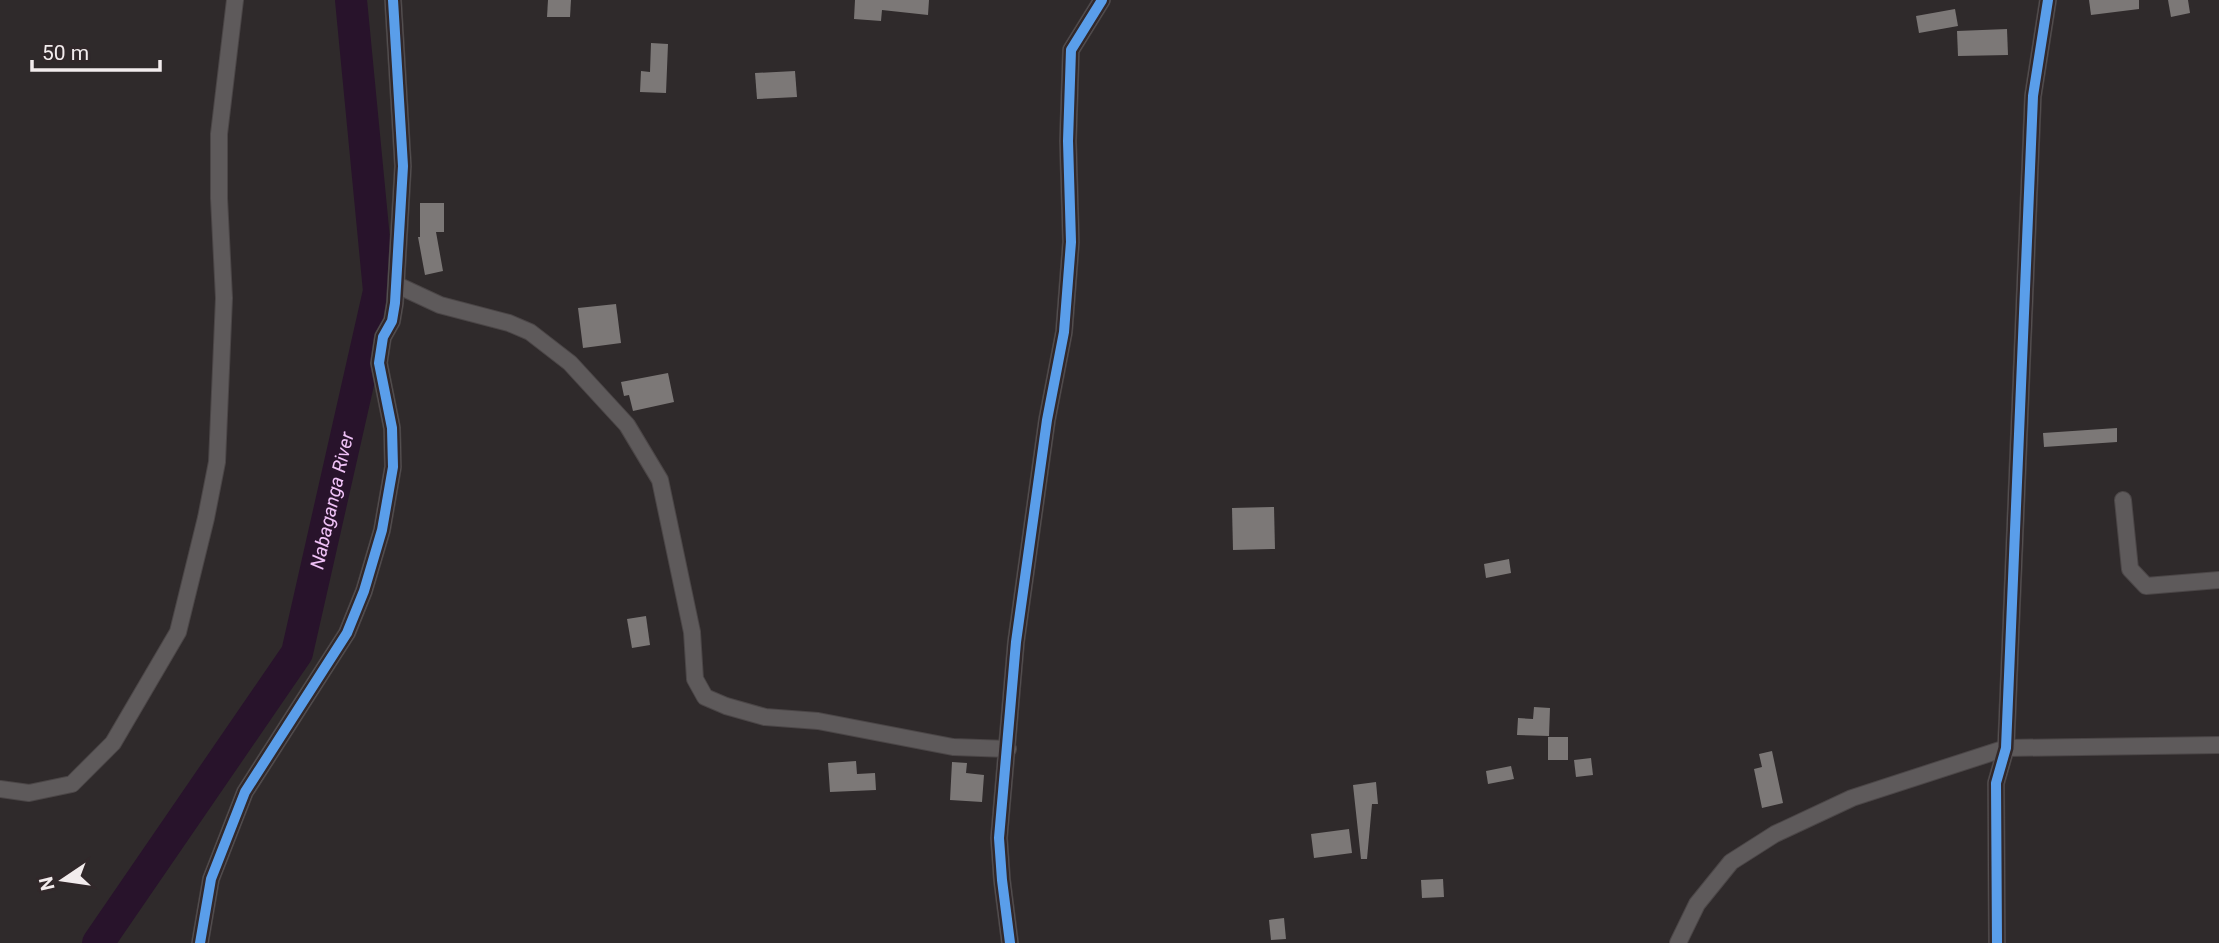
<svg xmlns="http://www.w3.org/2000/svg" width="2219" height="943" viewBox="0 0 2219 943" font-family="Roboto,sans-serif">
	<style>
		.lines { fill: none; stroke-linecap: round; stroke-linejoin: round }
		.river { stroke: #28132b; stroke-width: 32 }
		.building { fill: #7c7877 }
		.street-casing { stroke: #4b4647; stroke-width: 18 }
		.street { stroke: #5e5a5b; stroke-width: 16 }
		.cycleway-casing { stroke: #31282a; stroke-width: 15 }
		.cycleway { stroke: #5a9eea; stroke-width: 10 }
		.labels { text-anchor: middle; stroke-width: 7; stroke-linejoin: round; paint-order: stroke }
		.water-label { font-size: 19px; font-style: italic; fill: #f0c2f7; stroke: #31282a }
	</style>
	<rect width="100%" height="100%" fill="#2f2a2b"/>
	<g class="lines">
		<path class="river" id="s1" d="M98,943L297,653L379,291L351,0"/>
	</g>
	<g class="building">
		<polygon points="548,0 571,0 570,17 547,17"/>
		<polygon points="855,0 929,0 928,15 882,10 881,21 854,19"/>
		<polygon points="2089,0 2139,0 2139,9 2091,15"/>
		<polygon points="2168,0 2188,0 2190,13 2171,17"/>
		<polygon points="1955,9 1958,26 1919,33 1916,16"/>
		<polygon points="2007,29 2008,55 1958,56 1957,31"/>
		<polygon points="651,43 668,44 666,93 640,92 641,71 650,72"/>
		<polygon points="795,71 797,97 757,99 755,73"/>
		<polygon points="420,203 444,203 444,232 436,232 443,271 425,275 418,237 420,237"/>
		<polygon points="616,304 621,343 583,348 578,308"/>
		<polygon points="668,373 674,402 633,411 629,395 624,396 621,382"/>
		<polygon points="2117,428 2117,442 2044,447 2043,433"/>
		<polygon points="1274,507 1275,549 1233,550 1232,508"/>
		<polygon points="1509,559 1511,573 1486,578 1484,564"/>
		<polygon points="646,616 650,645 632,648 627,619"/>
		<polygon points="1534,707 1550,708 1549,736 1517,735 1518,718 1533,719"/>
		<rect x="1548" y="737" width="20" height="23"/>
		<polygon points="1772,751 1783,803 1762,808 1754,769 1762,767 1759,754"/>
		<polygon points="1591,758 1593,775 1576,777 1574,760"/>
		<polygon points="856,761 857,774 875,773 876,790 830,792 828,763"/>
		<polygon points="952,762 967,763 966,773 984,775 982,802 950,800"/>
		<polygon points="1511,766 1514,779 1488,784 1486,771"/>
		<polygon points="1376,782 1378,804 1372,804 1367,859 1361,859 1353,785"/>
		<polygon points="1349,829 1352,853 1314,858 1311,834"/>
		<polygon points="1443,879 1444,897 1422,898 1421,880"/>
		<polygon points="1284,918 1286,939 1271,940 1269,920"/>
	</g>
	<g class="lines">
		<g class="street-casing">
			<g id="street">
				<polyline points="397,285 440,305 509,323 530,332 570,363 627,425 660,480 692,632 695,679 705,697 726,706 765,717 818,721 953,747 1008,749"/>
				<polyline points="2123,500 2130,569 2146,586 2219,580"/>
				<polyline points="0,789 29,793 72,784 113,743 178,632 206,518 217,462 224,298 219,198 219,134 235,0"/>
				<polyline points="200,943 211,879 245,792 347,633 364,591 382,530 393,467 392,428 379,363 383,337 392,321 395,303 403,166 393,0"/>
				<polyline points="1010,943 1002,880 999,838 1016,642 1047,420 1064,332 1071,242 1068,141 1071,50 1102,0"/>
				<polyline points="1678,943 1697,904 1731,862 1775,834 1852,798 2006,748 2219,745"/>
				<polyline points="1997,943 1996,783 2006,748 2033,96 2048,0"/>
			</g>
		</g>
		<use href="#street" class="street"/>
		<g class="cycleway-casing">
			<g id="cycleway">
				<polyline points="200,943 211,879 245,792 347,633 364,591 382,530 393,467 392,428 379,363 383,337 392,321 395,303 403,166 393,0"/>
				<polyline points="1010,943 1002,880 999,838 1016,642 1047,420 1064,332 1071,242 1068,141 1071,50 1102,0"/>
				<polyline points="1997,943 1996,783 2006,748 2033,96 2048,0"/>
			</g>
		</g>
		<use href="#cycleway" class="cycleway"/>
	</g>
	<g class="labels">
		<g class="water-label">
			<text dy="7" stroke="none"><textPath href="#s1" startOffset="508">Nabaganga River</textPath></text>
		</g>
	</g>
	<g transform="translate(63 880) rotate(257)" stroke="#31282a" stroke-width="5" paint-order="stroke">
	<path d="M0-5L12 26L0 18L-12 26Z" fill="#f2eced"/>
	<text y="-10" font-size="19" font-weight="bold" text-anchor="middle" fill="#f2eced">N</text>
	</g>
	<path d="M32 60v10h128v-10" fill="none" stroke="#f2eced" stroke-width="3.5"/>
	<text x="42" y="60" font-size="21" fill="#f2eced" stroke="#31282a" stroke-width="5" paint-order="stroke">50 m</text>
</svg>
